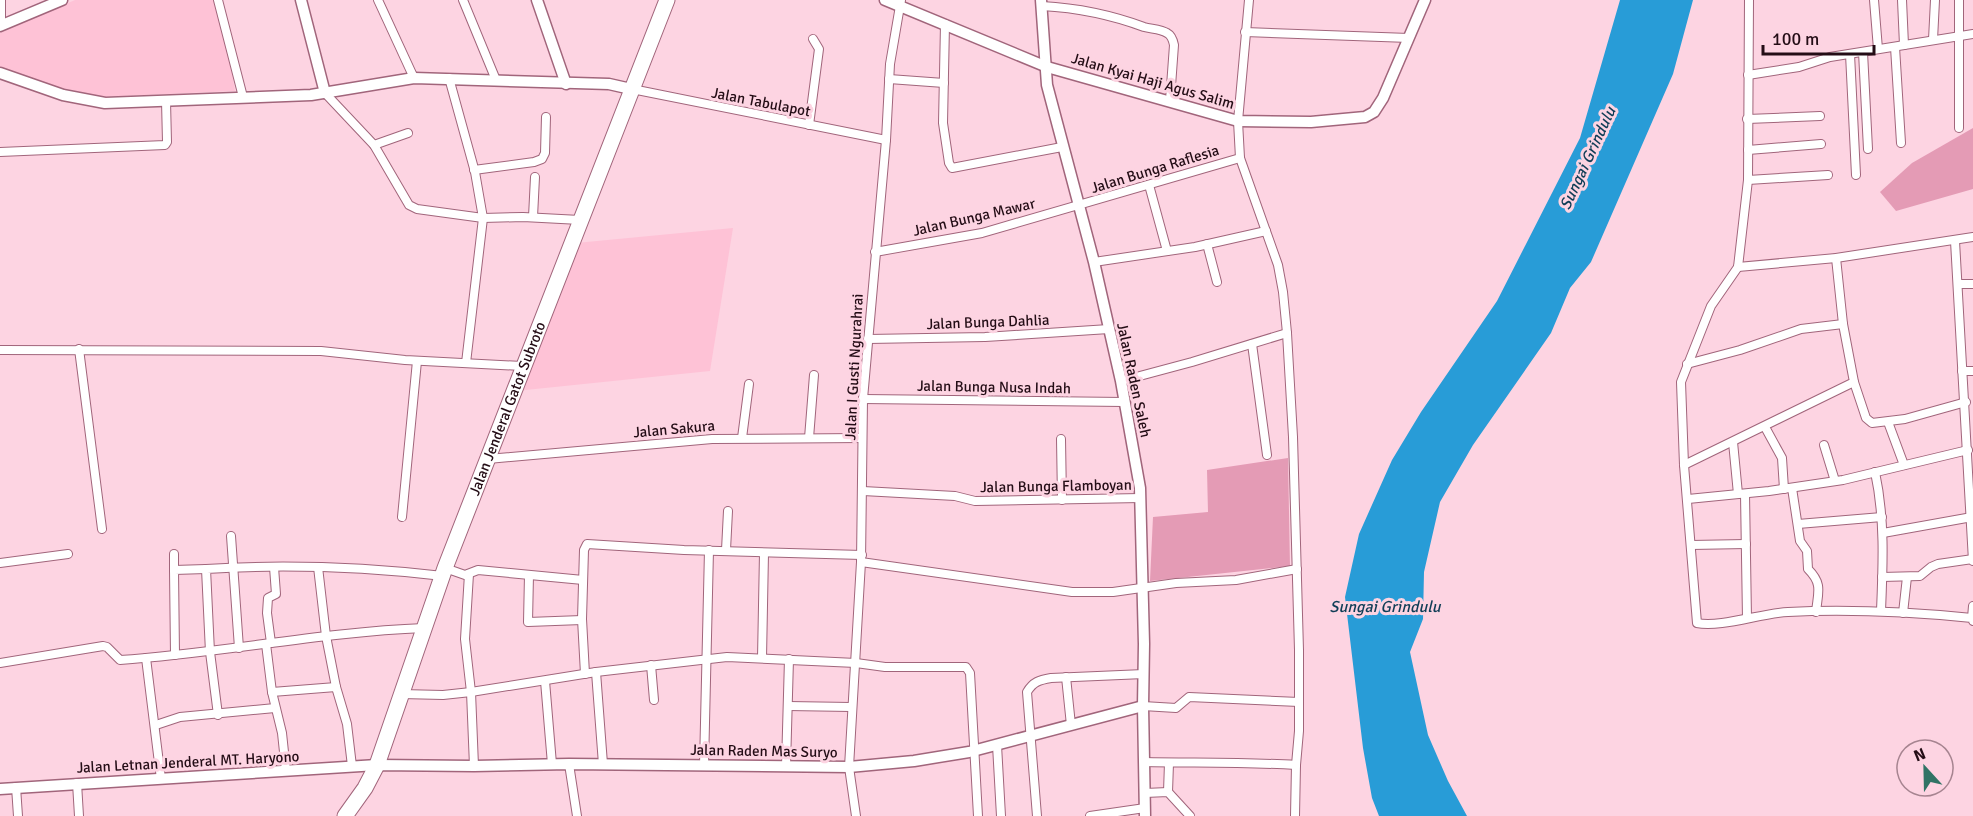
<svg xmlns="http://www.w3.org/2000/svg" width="1973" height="816" viewBox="0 0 1973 816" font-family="Signika,sans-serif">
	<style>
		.built { fill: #fec2d6 }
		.green { fill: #e49bb5 }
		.water { fill: #289cd7 }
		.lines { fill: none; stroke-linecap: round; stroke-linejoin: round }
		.street-casing { stroke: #a1657b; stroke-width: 10 }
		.secondary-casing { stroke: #a1657b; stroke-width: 13 }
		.highway-casing { stroke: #a1657b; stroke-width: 17 }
		.street { stroke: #fff; stroke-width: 8 }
		.secondary { stroke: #fff; stroke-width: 10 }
		.highway { stroke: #fff; stroke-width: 15 }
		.labels { text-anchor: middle; stroke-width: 6; stroke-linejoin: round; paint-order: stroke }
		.street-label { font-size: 15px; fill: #240d16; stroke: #fdd4e2 }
		.water-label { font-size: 16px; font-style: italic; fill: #0f3d56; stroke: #fdd4e2 }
	</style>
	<rect width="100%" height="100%" fill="#fdd4e2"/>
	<g class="built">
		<polygon points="75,0 214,0 229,55 235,91 100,97 56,91 0,69 0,33"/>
		<polygon points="733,228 710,371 516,391 576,243"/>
	</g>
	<g class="green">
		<polygon points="1973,128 1973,189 1896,211 1880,192 1912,163"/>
		<polygon points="1288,458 1290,566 1150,581 1153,517 1208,512 1207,470"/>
	</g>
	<polygon class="water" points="1620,0 1693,0 1673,74 1591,262 1570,288 1551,333 1473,445 1440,502 1424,572 1423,619 1410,652 1428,735 1448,781 1467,816 1379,816 1372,798 1363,748 1345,597 1359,534 1392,460 1421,412 1497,301 1580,138"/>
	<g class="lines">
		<g class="street-casing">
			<g id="street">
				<polyline points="1,0 1,25"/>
				<polyline points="218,0 243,97"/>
				<polyline points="378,0 414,78"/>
				<polyline points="463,0 496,80"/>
				<polyline points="1249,0 1238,121 1240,158 1278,265 1283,292 1287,333 1293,437 1299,650 1299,731 1296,765 1295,816"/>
				<path d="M1749,0L1748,180L1738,267L1711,306L1681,382L1684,465L1697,623C1720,628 1762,613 1788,612C1850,609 1911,612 1972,618L1973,621"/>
				<polyline points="1874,0 1878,49"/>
				<polyline points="1902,0 1904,45"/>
				<polyline points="1959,0 1959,128"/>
				<path d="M1042,6C1079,8 1109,14 1144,27C1151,29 1161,29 1167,33C1171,35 1173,40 1174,45L1170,100"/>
				<polyline points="945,24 943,123 949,163 952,168 1062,147"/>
				<polyline points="1245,32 1409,38"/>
				<polyline points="1933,40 1935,0"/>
				<polyline points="1895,47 1901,143"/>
				<polyline points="1863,52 1868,149"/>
				<polyline points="1850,54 1856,175"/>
				<polyline points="1748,75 1799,67 1830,57 1973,34"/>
				<polyline points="449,78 475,172 483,218 466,363"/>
				<polyline points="889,79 944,83"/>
				<polyline points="632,89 886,140"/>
				<polyline points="325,93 374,145 409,205 417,209 483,218 523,217 580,220"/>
				<polyline points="1747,119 1820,116"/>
				<polyline points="809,125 819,49 813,39"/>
				<polyline points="374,145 408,133"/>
				<polyline points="1748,150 1821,144"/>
				<polyline points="0,152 165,145 167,142 166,101"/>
				<polyline points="474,170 534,162 542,159 545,153 546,117"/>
				<polyline points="1748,180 1828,175"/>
				<polyline points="1149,185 1167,251"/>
				<polyline points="533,217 535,177"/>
				<polyline points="1955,241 1973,561"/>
				<polyline points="1207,244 1217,282"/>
				<polyline points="875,252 982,233 1240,158"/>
				<polyline points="1094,262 1195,247 1266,231"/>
				<polyline points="1738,267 1836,258 1973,237"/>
				<polyline points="1958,284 1973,284"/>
				<polyline points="868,339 985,337 1109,329"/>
				<polyline points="1252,344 1267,455"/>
				<polyline points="79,349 102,529"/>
				<polyline points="0,350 321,351 405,360 522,366"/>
				<polyline points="1687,364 1740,350 1801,329 1843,324"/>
				<polyline points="1962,371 1973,371"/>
				<polyline points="1121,381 1192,362 1287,333"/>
				<polyline points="1854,382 1866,418 1872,423 1905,419 1966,402"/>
				<polyline points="863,399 1124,402"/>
				<polyline points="1888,422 1904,465"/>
				<polyline points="1765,427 1782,458 1784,489"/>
				<polyline points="742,438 749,384"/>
				<polyline points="809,438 814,375"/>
				<polyline points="1061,439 1062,500"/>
				<polyline points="1733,442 1738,494"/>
				<polyline points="1824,445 1835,481"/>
				<polyline points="488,459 712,439 862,438"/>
				<polyline points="1684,465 1854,382 1843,324 1836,258"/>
				<path d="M1875,472C1885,518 1883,564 1881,611"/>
				<path d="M1792,488L1800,541L1807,551L1808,569C1823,584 1818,592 1816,612"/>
				<polyline points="863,491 955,496 975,501 1141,498"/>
				<polyline points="1745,494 1747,618"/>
				<polyline points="1688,499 1769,491 1843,480 1968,450"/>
				<polyline points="402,517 417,361"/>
				<polyline points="1798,524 1882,517"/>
				<polyline points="1883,533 1972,517"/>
				<polyline points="231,536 239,648"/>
				<polyline points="1691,545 1746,544"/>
				<polyline points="726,550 728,511"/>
				<polyline points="174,554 174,570"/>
				<polyline points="861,562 1072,592 1113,592 1176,583 1236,580 1297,569"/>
				<polyline points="0,563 68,554"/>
				<polyline points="318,567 326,636 336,687 347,724 352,766"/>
				<polyline points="445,568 465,575 478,570 583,580"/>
				<polyline points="469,574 465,639 471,692 474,766"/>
				<polyline points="529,575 528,622 582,620"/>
				<polyline points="1882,577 1920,576 1931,567 1938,564 1973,559"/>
				<polyline points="1903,613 1907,577"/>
				<polyline points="1972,618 1973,606"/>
				<polyline points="271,643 267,613 268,598 276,594 274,567"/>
				<polyline points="266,644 272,692 282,733 286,771"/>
				<polyline points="175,655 174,570 206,569"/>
				<polyline points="146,658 161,779"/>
				<polyline points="762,658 764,553"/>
				<path d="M0,663L103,646L107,647L120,660C222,653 322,632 424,628"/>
				<polyline points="651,665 654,700"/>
				<polyline points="596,672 603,764"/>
				<polyline points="585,674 582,619 584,550 587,544 684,550 862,555"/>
				<polyline points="1066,677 1071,725"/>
				<polyline points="545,681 552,764"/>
				<polyline points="272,692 336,687"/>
				<polyline points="401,694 443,695 471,692 596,672 727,657 856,663 885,667 966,667 970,673 978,816"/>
				<polyline points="788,706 851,707"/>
				<polyline points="1143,706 1176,708 1189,697 1299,702"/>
				<path d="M218,715L210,652L206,569C285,564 364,567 443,576"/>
				<polyline points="156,725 180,717 275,708"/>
				<polyline points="997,745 1001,816"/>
				<path d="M1144,762C1194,763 1245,762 1296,765"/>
				<polyline points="569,764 577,816"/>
				<polyline points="704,766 709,550"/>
				<polyline points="786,766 789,659"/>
				<polyline points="77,783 79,816"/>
				<polyline points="16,787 18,816"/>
				<polyline points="1168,792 1169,763"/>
				<polyline points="1145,793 1168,792 1190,816"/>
				<polyline points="856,816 849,767 861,562 863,399 886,140 890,64 901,0"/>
				<path d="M1037,816L1027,692C1033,682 1039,680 1051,678L1144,674"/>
				<polyline points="1090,816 1145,808"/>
			</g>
		</g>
		<g class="secondary-casing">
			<g id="secondary">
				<polyline points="301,0 325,93"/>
				<polyline points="537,0 566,84"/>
				<polyline points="885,0 1047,67 1238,121 1311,122 1365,117 1374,112 1383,98 1425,0"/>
				<polyline points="1041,0 1047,85 1094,262 1121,381 1140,488 1144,644 1143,706 1145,816"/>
				<polyline points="0,26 62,0"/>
				<polyline points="0,73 63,95 105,103 311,95 414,78 609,84 631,89"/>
				<polyline points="0,789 377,765 474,766 569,764 849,767 914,761 969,752 1143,706"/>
			</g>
		</g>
		<g class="highway-casing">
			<g id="highway">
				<path id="s1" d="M345,816L365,788L377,765L445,568L667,0"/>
			</g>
		</g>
		<use href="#street" class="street"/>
		<use href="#secondary" class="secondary"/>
		<use href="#highway" class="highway"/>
	</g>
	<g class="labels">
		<g class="street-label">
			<text transform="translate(1153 81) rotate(16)" y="5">Jalan Kyai Haji Agus Salim</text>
			<text transform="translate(761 102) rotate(11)" y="5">Jalan Tabulapot</text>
			<text transform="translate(1155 169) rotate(-17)" y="5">Jalan Bunga Raflesia</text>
			<text transform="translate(974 217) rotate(-13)" y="5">Jalan Bunga Mawar</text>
			<text transform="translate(988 322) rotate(-2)" y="5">Jalan Bunga Dahlia</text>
			<text transform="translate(854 367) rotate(-87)" y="5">Jalan I Gusti Ngurahrai</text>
			<text transform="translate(1134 380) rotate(78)" y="5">Jalan Raden Saleh</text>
			<text transform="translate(994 387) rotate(1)" y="5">Jalan Bunga Nusa Indah</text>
			<text dy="5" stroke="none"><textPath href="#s1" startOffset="440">Jalan Jenderal Gatot Subroto</textPath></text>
			<text transform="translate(674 429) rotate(-5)" y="5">Jalan Sakura</text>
			<text transform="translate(1056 486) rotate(-1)" y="5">Jalan Bunga Flamboyan</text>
			<text transform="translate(764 751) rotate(1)" y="5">Jalan Raden Mas Suryo</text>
			<text transform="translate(188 762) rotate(-3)" y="5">Jalan Letnan Jenderal MT. Haryono</text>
		</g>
		<g class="water-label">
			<text transform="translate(1587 158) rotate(-65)" y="6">Sungai Grindulu</text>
			<text x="1385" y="612">Sungai Grindulu</text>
		</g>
	</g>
	<g transform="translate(1925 768) rotate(338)"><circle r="28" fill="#fdd4e2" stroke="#a68490" stroke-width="1.5"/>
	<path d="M0-4.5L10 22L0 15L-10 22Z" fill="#317365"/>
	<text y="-9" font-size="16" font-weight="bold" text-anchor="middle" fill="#240d16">N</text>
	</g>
	<path d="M1763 45v9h111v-9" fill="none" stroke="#240d16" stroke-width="3"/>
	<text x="1772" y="45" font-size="18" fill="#240d16" stroke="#fdd4e2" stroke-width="4.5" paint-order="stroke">100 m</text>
</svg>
